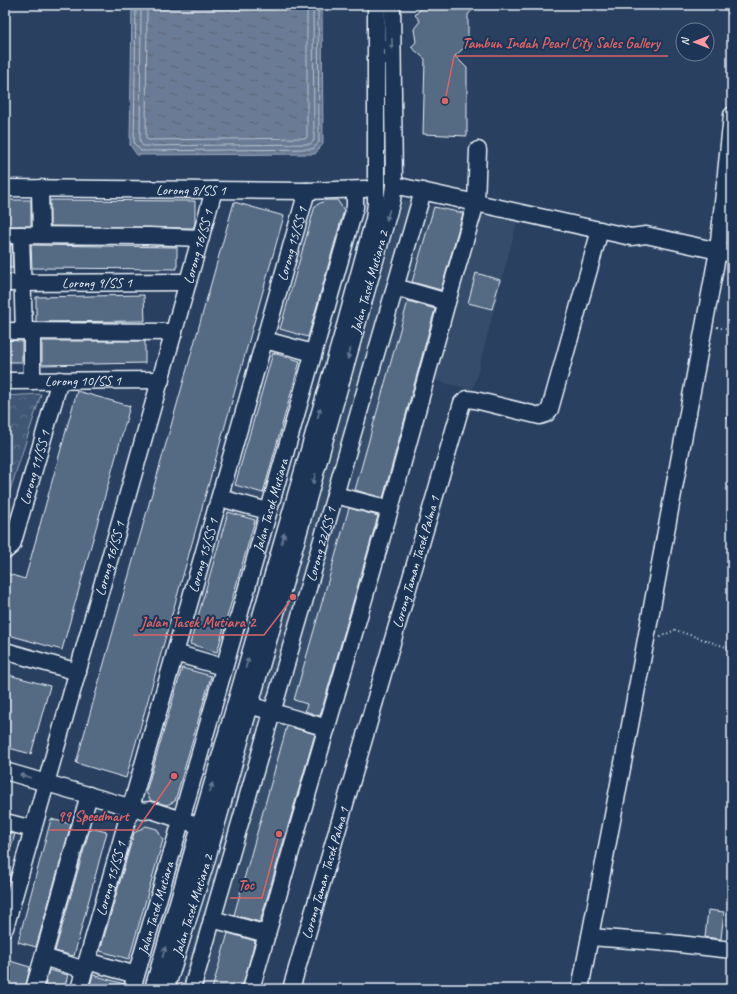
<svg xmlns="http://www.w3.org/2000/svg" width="737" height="994" viewBox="0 0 737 994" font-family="Caveat,sans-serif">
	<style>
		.built { fill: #364d6b }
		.park { fill: url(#park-crowns); stroke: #94a4b6 }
		.water { fill: url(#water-ripples); stroke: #9dabbd }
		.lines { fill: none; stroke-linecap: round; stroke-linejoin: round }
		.shore { stroke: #b6c2d0; stroke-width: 1 }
		.building { fill: #556a83; stroke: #e8f1f8 }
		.minor-casing { stroke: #e8f1f8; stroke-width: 19 }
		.path { stroke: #e8f1f8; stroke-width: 2; stroke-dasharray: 1 3; stroke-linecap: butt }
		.minor { stroke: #1d3557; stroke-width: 16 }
		.oneway { fill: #64778f }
		.labels { text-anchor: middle; stroke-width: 4; stroke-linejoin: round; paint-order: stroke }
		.street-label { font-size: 14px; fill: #e8f1f8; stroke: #1d3557 }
		.leader { fill: none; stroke: #db6466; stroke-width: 1.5 }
		.callout-dot { fill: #db6466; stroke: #1d3557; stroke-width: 1.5 }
		.callout-label { font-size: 15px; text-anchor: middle; font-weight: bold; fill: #db6466; stroke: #1d3557; stroke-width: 4; stroke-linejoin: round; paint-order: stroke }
	</style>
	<defs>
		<pattern id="park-crowns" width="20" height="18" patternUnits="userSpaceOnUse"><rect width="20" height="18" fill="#415774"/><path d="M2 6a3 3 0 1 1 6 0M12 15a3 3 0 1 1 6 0" fill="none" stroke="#5c7089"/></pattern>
		<pattern id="water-ripples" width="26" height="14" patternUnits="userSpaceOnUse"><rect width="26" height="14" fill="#6b7c95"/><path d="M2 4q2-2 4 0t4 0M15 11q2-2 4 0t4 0" fill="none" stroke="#5a6573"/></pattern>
	</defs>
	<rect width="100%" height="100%" fill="#294061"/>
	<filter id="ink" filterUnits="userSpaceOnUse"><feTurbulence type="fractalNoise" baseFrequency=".025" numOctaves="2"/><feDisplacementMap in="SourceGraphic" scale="8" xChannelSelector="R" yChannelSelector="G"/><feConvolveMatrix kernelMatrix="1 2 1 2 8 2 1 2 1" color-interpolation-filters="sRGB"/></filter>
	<g filter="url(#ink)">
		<g class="built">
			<polygon points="364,181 366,207 140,989 87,989 315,184"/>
			<polygon points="403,200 517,222 473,390 430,379 255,989 180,989"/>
		</g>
		<polygon class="park" points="41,394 41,395 5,506 5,396"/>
		<polygon class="water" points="132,5 322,5 323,144 315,154 137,155 130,145"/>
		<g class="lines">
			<g class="shore">
				<polyline points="136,5 134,143 141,151 313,149 319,142 318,5"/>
				<polyline points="141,5 140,142 143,146 311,144 314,140 313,5"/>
				<polyline points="147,5 146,138 148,140 307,138 307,5"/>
			</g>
		</g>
		<g class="building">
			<polygon points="425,5 467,5 472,10 468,15 468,44 455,56 467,68 467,136 423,134 425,59 411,47 416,42 414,29 420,21 415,15"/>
			<rect x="5" y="200" width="26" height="26"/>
			<polygon points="50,200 195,201 195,224 193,228 50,226"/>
			<polygon points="326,200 337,200 344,210 308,337 280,329 315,206"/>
			<polygon points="234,202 284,216 126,778 76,763"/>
			<polygon points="434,207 463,213 441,290 412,282"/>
			<polygon points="5,244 12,245 13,268 5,268"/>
			<polygon points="31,245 177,247 177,269 32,268"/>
			<polygon points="476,273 500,280 492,309 468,303"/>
			<polygon points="144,295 145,321 36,322 36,297"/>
			<polygon points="408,301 435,309 383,498 355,490"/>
			<polygon points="5,340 22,341 22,362 5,362"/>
			<polygon points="42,341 145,341 145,363 42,365"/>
			<polygon points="273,353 300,361 263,493 235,485"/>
			<polygon points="77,391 130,406 62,650 5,634 5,573 25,579"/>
			<polygon points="349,508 378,516 320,716 305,711 307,704 294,700"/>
			<polygon points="228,512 255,520 217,652 190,644"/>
			<polygon points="182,668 211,676 175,801 167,805 151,801 146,792"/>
			<polygon points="5,674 50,686 31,754 5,747"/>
			<polygon points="287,726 315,734 260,922 234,915"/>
			<polygon points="51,819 71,824 36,947 18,942"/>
			<polygon points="146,826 157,829 163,840 129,959 100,951 134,833"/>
			<polygon points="90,828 107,832 74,956 55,951"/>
			<polygon points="5,832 15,834 7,860 5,860"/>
			<polygon points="708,910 724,912 721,939 705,937"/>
			<polygon points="228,933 255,941 242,989 212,989"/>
			<polygon points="10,961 30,967 25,989 5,989 5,980"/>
			<polygon points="49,970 68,975 64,989 44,989"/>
			<polygon points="93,975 124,984 123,989 89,989"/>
		</g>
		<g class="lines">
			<g class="minor-casing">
				<g id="minor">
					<polyline points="394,185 631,237 646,235 732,254"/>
					<path id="s1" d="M5,188L307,191L365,189"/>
					<polyline points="40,188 41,235"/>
					<polyline points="5,235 149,236 201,238"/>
					<polyline points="21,235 24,331"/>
					<path id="s2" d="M5,283L188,282"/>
					<polyline points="395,287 447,302"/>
					<polyline points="5,331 174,332"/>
					<polyline points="265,340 313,353"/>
					<path id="s3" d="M5,381L161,380"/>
					<polyline points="32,381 32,331"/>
					<polyline points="335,495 390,509"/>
					<polyline points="220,498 268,511"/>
					<path id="s4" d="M5,551L12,545L60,380"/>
					<polyline points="5,651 78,672"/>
					<polyline points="175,653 223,667"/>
					<polyline points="249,705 327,728"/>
					<polyline points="5,771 143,811 151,810 191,823"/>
					<path id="s5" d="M181,820L355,207V190"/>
					<polyline points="5,822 33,829"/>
					<polyline points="212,919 267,934"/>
					<path id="s6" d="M5,928L214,190"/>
					<polyline points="590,937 670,943 732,950"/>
					<polyline points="43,957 85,970"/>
					<polyline points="87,961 136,975"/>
					<polyline points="34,989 89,795"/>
					<path id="s7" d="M79,989L307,191"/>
					<path id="s8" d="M132,989L179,828"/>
					<polyline points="153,989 345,326 374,219 376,203 376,5"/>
					<path id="s9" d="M166,989L206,862L392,200L394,185L392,5"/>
					<path id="s10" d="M192,989L423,191"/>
					<polyline points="251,989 390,509 447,302 476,203 478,150"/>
					<path id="s11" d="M291,989L462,403L467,399L475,400L540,416L546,414L550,409L600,230"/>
					<polyline points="580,989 626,747 718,251 732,115"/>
				</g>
			</g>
			<g class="path">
				<polyline points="717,327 732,331"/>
				<polyline points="727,418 732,389"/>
				<polyline points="728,461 732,462"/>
				<polyline points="660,637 675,630 732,649"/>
			</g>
			<use href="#minor" class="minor"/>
		</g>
		<defs><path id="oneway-solid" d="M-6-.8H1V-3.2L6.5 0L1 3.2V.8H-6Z"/></defs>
		<g class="oneway">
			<use href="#oneway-solid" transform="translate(392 44) rotate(89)"/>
			<use href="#oneway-solid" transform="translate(388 215) rotate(106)"/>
			<use href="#oneway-solid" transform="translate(349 354) rotate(106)"/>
			<use href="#oneway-solid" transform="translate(319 413) rotate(-74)"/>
			<use href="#oneway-solid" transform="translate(314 479) rotate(106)"/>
			<use href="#oneway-solid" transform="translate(283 538) rotate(-74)"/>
			<use href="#oneway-solid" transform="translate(247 663) rotate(-74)"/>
			<use href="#oneway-solid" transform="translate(25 776) rotate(-164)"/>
			<use href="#oneway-solid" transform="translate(211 788) rotate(-74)"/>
			<use href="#oneway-solid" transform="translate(164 952) rotate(-74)"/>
		</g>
	</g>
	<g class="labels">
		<g class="street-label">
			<text dy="5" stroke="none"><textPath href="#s1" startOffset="186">Lorong 8/SS 1</textPath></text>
			<text dy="5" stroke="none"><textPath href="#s7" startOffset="775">Lorong 15/SS 1</textPath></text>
			<text dy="5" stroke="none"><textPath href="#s6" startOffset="708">Lorong 16/SS 1</textPath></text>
			<text dy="5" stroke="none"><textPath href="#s9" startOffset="736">Jalan Tasek Mutiara 2</textPath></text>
			<text dy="5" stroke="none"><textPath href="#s2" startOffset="92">Lorong 9/SS 1</textPath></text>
			<text dy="5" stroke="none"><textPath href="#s3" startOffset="78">Lorong 10/SS 1</textPath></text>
			<text dy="5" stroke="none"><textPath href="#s4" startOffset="90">Lorong 11/SS 1</textPath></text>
			<text dy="5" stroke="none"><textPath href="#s5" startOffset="327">Jalan Tasek Mutiara</textPath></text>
			<text dy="5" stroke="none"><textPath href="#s10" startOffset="463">Lorong 22/SS 1</textPath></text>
			<text dy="5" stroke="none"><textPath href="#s7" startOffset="451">Lorong 15/SS 1</textPath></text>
			<text dy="5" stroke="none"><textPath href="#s6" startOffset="384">Lorong 16/SS 1</textPath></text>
			<text dy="5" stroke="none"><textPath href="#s11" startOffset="445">Lorong Taman Tasek Palma 1</textPath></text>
			<text dy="5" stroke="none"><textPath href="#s11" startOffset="121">Lorong Taman Tasek Palma 1</textPath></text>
			<text dy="5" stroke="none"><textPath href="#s7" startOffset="115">Lorong 15/SS 1</textPath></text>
			<text dy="5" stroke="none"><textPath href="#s9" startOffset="88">Jalan Tasek Mutiara 2</textPath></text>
			<text dy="5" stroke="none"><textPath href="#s8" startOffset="84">Jalan Tasek Mutiara</textPath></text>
		</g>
	</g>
	<path class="leader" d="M445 101L454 56H668M293 597L264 635H133M174 776L137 830H49M279 834L262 898H230"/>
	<g class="callout-dot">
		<circle cx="445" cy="101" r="4"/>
		<circle cx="293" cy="597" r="4"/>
		<circle cx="174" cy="776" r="4"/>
		<circle cx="279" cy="834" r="4"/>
	</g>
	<g class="callout-label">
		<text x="561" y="48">Tambun Indah Pearl City Sales Gallery</text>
		<text x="198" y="627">Jalan Tasek Mutiara 2</text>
		<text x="93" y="821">99 Speedmart</text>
		<text x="246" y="890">Toc</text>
	</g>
	<rect width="737" height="994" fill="none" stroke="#1d3557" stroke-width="20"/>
	<rect x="10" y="10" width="717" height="974" fill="none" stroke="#e8f1f8" stroke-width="1.5" filter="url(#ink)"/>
	<g transform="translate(695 42) rotate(270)"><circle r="19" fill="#1d3557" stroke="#6e8097"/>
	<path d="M0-3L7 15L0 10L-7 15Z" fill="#ff9aa2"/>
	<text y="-6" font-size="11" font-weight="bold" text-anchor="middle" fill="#e8f1f8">N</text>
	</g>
</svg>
